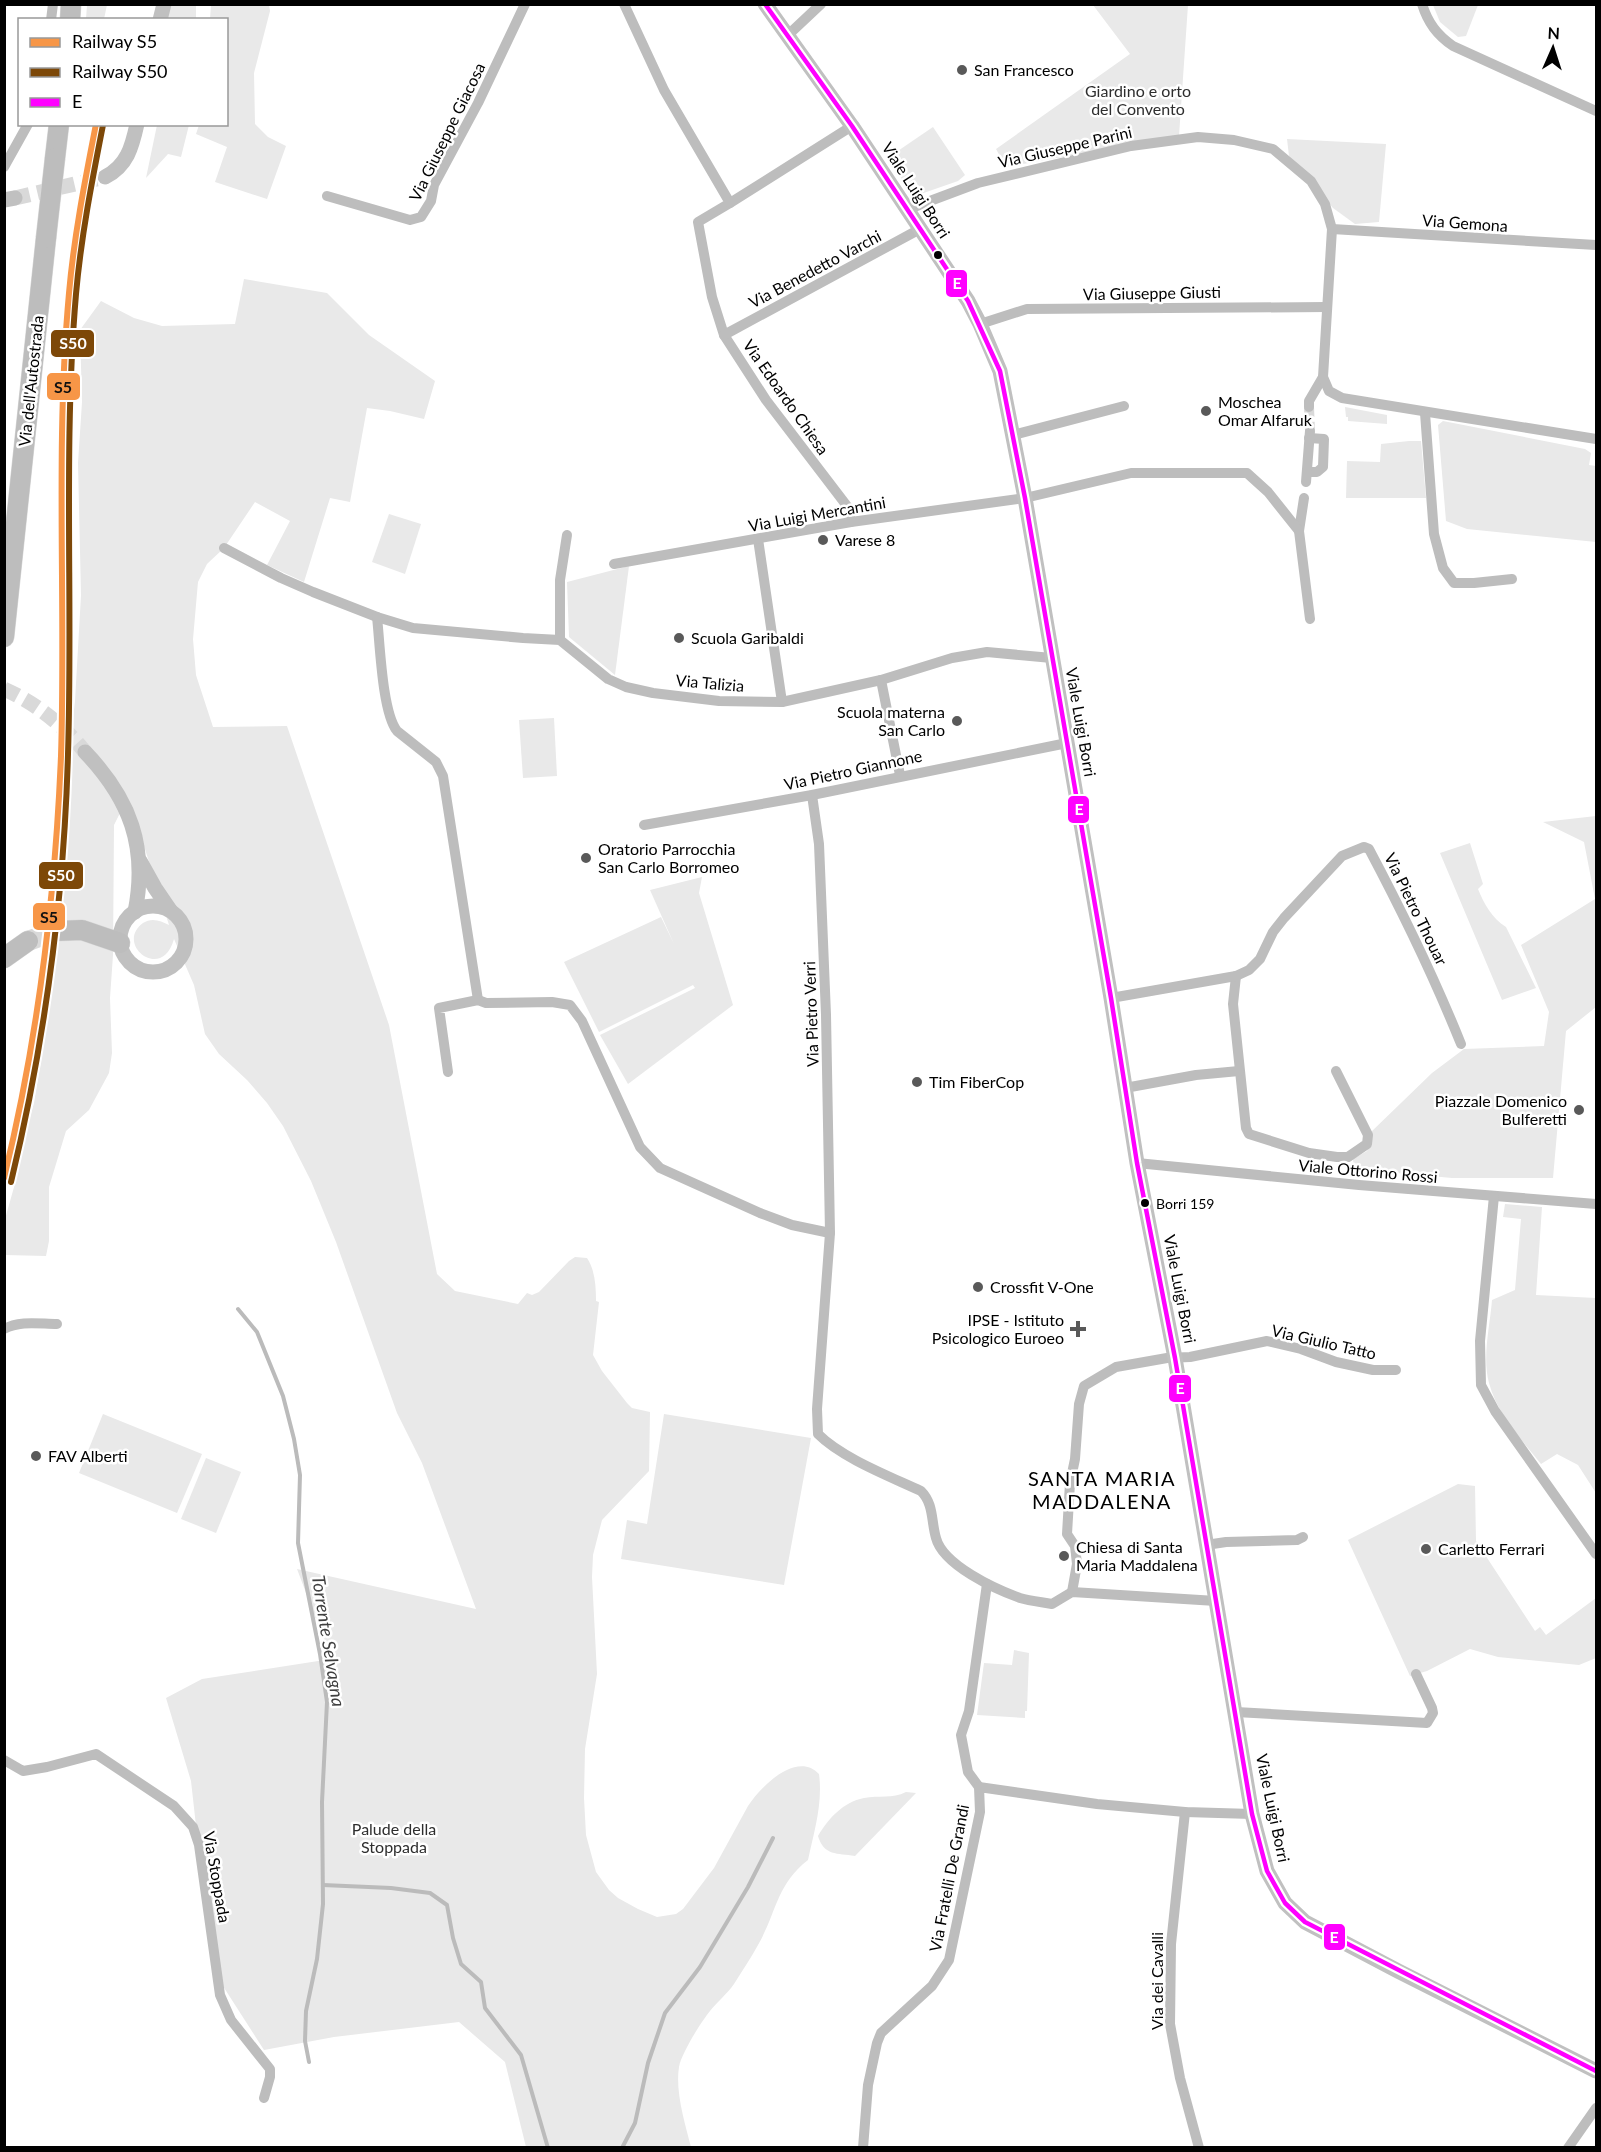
<svg xmlns="http://www.w3.org/2000/svg" width="1601" height="2152" viewBox="0 0 1601 2152" font-family="Lato,sans-serif">
	<style>
		.green { fill: #e9e9e9 }
		.lines { fill: none; stroke-linecap: round; stroke-linejoin: round }
		.stream { stroke: #bbb; stroke-width: 4 }
		.street-tunnel { stroke: #d9d9d9; stroke-width: 10; stroke-dasharray: 10 5; stroke-linecap: butt }
		.secondary-tunnel { stroke: #d9d9d9; stroke-width: 15; stroke-dasharray: 15 8; stroke-linecap: butt }
		.highway-tunnel { stroke: #d9d9d9; stroke-width: 20; stroke-dasharray: 20 10; stroke-linecap: butt }
		.highway-casing { stroke: #dbdbdb; stroke-width: 21 }
		.street { stroke: #bdbdbd; stroke-width: 10 }
		.secondary { stroke: #c0c0c0; stroke-width: 15 }
		.highway { stroke: #bdbdbd; stroke-width: 20 }
		.highway-bridge-casing { stroke: #dbdbdb; stroke-width: 21; stroke-linecap: butt }
		.highway-bridge { stroke: #bdbdbd; stroke-width: 20 }
		.bus-1-casing { stroke: #fff; stroke-width: 9 }
		.bus-1 { stroke: #f0f; stroke-width: 4.5 }
		.rail-1-casing { stroke: #fff; stroke-width: 10 }
		.rail-2-casing { stroke: #fff; stroke-width: 10 }
		.rail-1 { stroke: #f79647; stroke-width: 6 }
		.rail-2 { stroke: #7d4808; stroke-width: 6 }
		.poi-dot { fill: #595959; stroke: #fff; stroke-width: 2 }
		.bus-dot { fill: #000; stroke: #fff; stroke-width: 2 }
		.labels { text-anchor: middle; stroke-width: 5; stroke-linejoin: round; paint-order: stroke }
		.bus-label { font-size: 14px; fill: #000; stroke: #fff; text-anchor: start }
		.poi-label { font-size: 16px; fill: #000; stroke: #fff; text-anchor: start }
		.park-label { font-size: 16px; fill: #2e2e2e; stroke: #fff }
		.street-label { font-size: 16px; fill: #000; stroke: #fff }
		.water-label { font-size: 18px; font-style: italic; fill: #3f3f3f; stroke: #fff }
		.quarter-label { font-size: 20px; letter-spacing: 1.5px; fill: #000; stroke: #fff }
		.line-badge { stroke: #fff; stroke-width: 2 }
		.badge-label { font-size: 16px; text-anchor: middle; font-weight: bold; fill: #fff }
		.pale-badge-label { font-size: 16px; text-anchor: middle; font-weight: bold; fill: #111 }
	</style>
	<rect width="100%" height="100%" fill="#fff"/>
	<g class="green">
		<polygon points="87,5 107,5 104,19 86,19"/>
		<polygon points="169,5 196,5 196,19 166,20"/>
		<polygon points="211,5 269,5 270,11 254,73 255,124 268,137 286,146 267,199 215,182 227,147 196,134 199,125 226,124 226,20 210,19"/>
		<polygon points="1093,5 1188,5 1179,136 1006,167 996,149 1130,54"/>
		<polygon points="1433,5 1478,5 1466,36 1458,37 1440,22"/>
		<polygon points="157,125 189,125 181,157 168,154 146,178"/>
		<polygon points="933,127 965,175 958,181 912,197 889,157"/>
		<polygon points="1287,139 1386,144 1379,222 1355,224 1333,208 1289,156"/>
		<path d="M244,279L327,293L369,335L435,381L424,419L390,411L367,408L350,502L330,498L304,582L267,565L290,521L255,502L224,548L207,564L198,582L193,639L196,675L213,727L287,726L389,1025L437,1274L455,1291L518,1304L527,1293L532,1295L539,1292L569,1261L575,1257L587,1258C595,1270 596,1286 596,1301L599,1302L593,1355L602,1371L627,1403L632,1408L650,1412L649,1471L602,1520L593,1555L592,1577L597,1674L585,1749L584,1798L586,1835L596,1872L609,1890L618,1898L638,1909L657,1917L676,1914L683,1909L714,1868L748,1806C760,1787 797,1750 819,1774C823,1803 814,1832 808,1860C776,1885 777,1912 758,1945C751,1958 742,1971 734,1984C727,1994 717,2002 710,2011C701,2022 681,2054 679,2067C675,2091 685,2124 691,2147H526L505,2062L459,2022L334,2037L264,2050L212,1969L191,1781L166,1698L202,1679L331,1659L297,1569L476,1609L422,1463L397,1413L336,1242L311,1181L283,1126L267,1103L247,1080L219,1054L205,1034L194,985L174,939C162,983 114,944 143,923C152,917 161,921 169,925L138,827L120,813L114,825L113,955L110,998L112,1053L109,1073L89,1110L66,1131L49,1187V1241L46,1256L5,1255V1219L18,1173L23,1143L34,1103L46,1031L59,927L64,850V799L75,701L81,595L78,463L82,402L80,330L101,301L134,318L162,326L235,324Z"/>
		<polygon points="1345,407 1387,415 1387,424 1348,421 1348,417 1346,417"/>
		<polygon points="1443,421 1585,449 1591,453 1589,465 1596,466 1596,542 1467,529 1446,521 1438,425"/>
		<polygon points="1409,441 1421,441 1426,498 1346,498 1347,461 1380,462 1381,444"/>
		<polygon points="389,514 421,524 405,574 372,562"/>
		<polygon points="629,566 615,675 569,637 567,582"/>
		<polygon points="554,718 557,776 523,778 519,720"/>
		<polygon points="1596,816 1596,1007 1566,1031 1553,1178 1452,1178 1354,1169 1353,1159 1367,1151 1372,1137 1371,1132 1432,1073 1464,1049 1544,1046 1549,1012 1521,945 1595,899 1584,842 1543,822"/>
		<path d="M1470,843L1483,884L1478,889C1484,904 1492,918 1506,927L1536,988L1502,1000L1440,853Z"/>
		<polygon points="702,877 699,893 733,1005 628,1084 600,1035 695,988 693,985 599,1032 564,962 661,917 674,944 650,890"/>
		<path d="M1505,1204L1542,1207L1536,1295L1596,1298V1493L1578,1465L1557,1454L1541,1464C1522,1440 1497,1414 1489,1383C1482,1357 1490,1326 1492,1300L1515,1290L1521,1219L1503,1217Z"/>
		<polygon points="103,1414 202,1454 177,1513 79,1473"/>
		<polygon points="664,1414 811,1438 784,1585 621,1559 627,1520 647,1524"/>
		<polygon points="206,1458 241,1472 216,1533 181,1519"/>
		<polygon points="1458,1484 1475,1486 1476,1541 1535,1631 1540,1627 1546,1635 1596,1598 1596,1658 1579,1665 1498,1657 1470,1649 1427,1671 1410,1676 1348,1540"/>
		<polygon points="1014,1650 1029,1653 1027,1711 1025,1711 1025,1718 977,1715 984,1663 1012,1665"/>
		<path d="M906,1792L916,1793L855,1856C837,1853 824,1856 818,1836C828,1819 843,1802 864,1798C879,1795 892,1799 906,1792Z"/>
	</g>
	<g class="lines">
		<g class="stream">
			<polyline points="238,1309 257,1332 283,1396 294,1439 300,1475 298,1543 320,1654 327,1702 322,1802 323,1904 317,1959 306,2011 305,2041 309,2062"/>
			<polyline points="323,1885 391,1888 430,1893 447,1905 453,1938 461,1964 481,1982 485,2008 521,2055 548,2148"/>
			<polyline points="622,2148 635,2123 648,2063 665,2013 700,1967 748,1887 773,1838"/>
		</g>
		<polyline class="street-tunnel" points="1309,407 1310,431"/>
		<g class="secondary-tunnel">
			<polyline points="15,198 105,177"/>
			<path d="M4,689C37,704 62,724 85,752"/>
		</g>
		<polyline class="highway-tunnel" points="28,941 56,931"/>
		<g class="highway-casing">
			<g id="highway">
				<polyline points="70,20 71,4"/>
				<polyline points="55,158 59,124"/>
				<polyline points="4,637 46,238"/>
				<polyline points="56,931 82,930 120,943"/>
				<polyline points="4,958 28,941"/>
			</g>
		</g>
		<g class="street">
			<polyline points="624,4 664,90 730,203 698,222 712,297 724,335 766,400 847,506 851,522"/>
			<path d="M1422,4C1428,23 1437,35 1453,46L1596,111"/>
			<polyline points="51,20 53,4"/>
			<polyline points="787,36 821,4"/>
			<polyline points="4,167 28,124"/>
			<polyline points="327,196 410,220 421,217 431,201 434,185 478,103 525,4"/>
			<polyline points="730,203 852,126"/>
			<polyline points="906,210 978,183 1131,146 1198,137 1234,140 1273,149 1311,181 1325,204 1332,229 1323,377 1309,401 1309,407"/>
			<polyline points="1332,229 1596,245"/>
			<polyline points="980,324 1027,309 1327,307"/>
			<polyline points="724,335 920,229"/>
			<polyline points="1323,377 1329,391 1342,398 1596,439"/>
			<polyline points="1425,413 1434,534 1443,568 1454,583 1474,583 1512,579"/>
			<polyline points="1013,435 1124,406"/>
			<polyline points="1307,472 1317,472 1323,467 1324,439 1309,438"/>
			<polyline points="1306,482 1310,431"/>
			<polyline points="1299,531 1304,498"/>
			<polyline points="758,539 782,702"/>
			<polyline points="224,548 281,578 313,592 377,617 413,628 523,638 560,640 608,679 626,687 653,693 719,701 782,702 881,680 952,658 987,652 1052,658"/>
			<polyline points="614,564 851,522 1025,498 1131,473 1247,473 1268,492 1299,531 1310,619"/>
			<path d="M377,617C380,643 382,712 397,731L436,762L443,776L478,1000"/>
			<polyline points="560,640 560,580 567,535"/>
			<polyline points="881,680 900,775"/>
			<path d="M812,795L819,844L826,1015L830,1233L817,1409L818,1434C842,1458 889,1476 921,1491C934,1504 931,1521 936,1538C943,1565 995,1589 1020,1598C1030,1601 1041,1602 1052,1604L1072,1592L1216,1601"/>
			<polyline points="644,825 812,795 1067,743"/>
			<polyline points="1236,976 1233,1004 1246,1128 1249,1134 1309,1153 1337,1157 1348,1157 1367,1144 1368,1135 1336,1071"/>
			<path d="M1111,998L1236,976L1249,970L1260,959L1273,932L1284,918L1342,856L1364,847L1369,849C1403,913 1434,977 1461,1044"/>
			<polyline points="448,1072 439,1008 478,1000 486,1003 552,1002 570,1005 582,1021 640,1147 660,1168 760,1213 792,1225 830,1233"/>
			<polyline points="1125,1088 1196,1075 1239,1071"/>
			<polyline points="1137,1163 1359,1185 1596,1204"/>
			<polyline points="1494,1196 1480,1341 1481,1385 1495,1411 1596,1554"/>
			<path d="M4,1329C20,1320 40,1324 57,1324"/>
			<polyline points="1206,1545 1226,1542 1297,1540 1303,1537"/>
			<polyline points="1072,1592 1077,1564 1075,1546 1067,1534 1070,1483 1075,1459 1079,1404 1084,1386 1116,1367 1167,1358 1190,1357 1267,1341 1301,1349 1336,1362 1373,1370 1396,1370"/>
			<polyline points="1236,1712 1427,1723 1433,1713 1432,1708 1416,1674"/>
			<polyline points="4,1760 23,1771 47,1767 96,1754 174,1806 193,1827 199,1845 220,1995 231,2020 270,2069 270,2077 264,2098"/>
			<polyline points="979,1787 968,1772 961,1735 969,1711 987,1584"/>
			<polyline points="1185,1812 1171,1944 1170,2024 1180,2078 1199,2148"/>
			<polyline points="863,2148 868,2085 877,2043 881,2033 932,1986 949,1960 980,1812 979,1787 1097,1804 1185,1812 1252,1814"/>
			<polyline points="1568,2148 1596,2108"/>
		</g>
		<g class="secondary">
			<polyline points="765,4 852,126 968,301 980,324 1000,371 1025,498 1111,998 1137,1163 1175,1358 1252,1814 1267,1871 1285,1903 1305,1922 1398,1971 1596,2071"/>
			<polyline points="160,20 164,4"/>
			<path d="M105,177C127,166 132,147 137,124"/>
			<polyline points="4,200 15,198"/>
			<path d="M85,752C130,799 148,847 135,912"/>
			<polyline points="140,861 155,888 170,910"/>
			<circle cx="153" cy="939" r="33"/>
		</g>
		<use href="#highway" class="highway"/>
		<g class="highway-bridge-casing">
			<polyline id="highway-bridge" points="46,238 55,158"/>
		</g>
		<use href="#highway-bridge" class="highway-bridge"/>
		<g class="bus-1-casing">
			<polyline id="bus-1" points="765,4 852,126 968,301 1000,371 1025,498 1111,998 1137,1163 1175,1358 1252,1814 1267,1871 1285,1903 1305,1922 1596,2071"/>
		</g>
		<use href="#bus-1" class="bus-1"/>
		<g class="rail-1-casing">
			<path id="rail-1" d="M4,1178C38,1039 55,899 61,756C66,602 55,447 69,293C74,236 85,180 96,124"/>
		</g>
		<g class="rail-2-casing">
			<path id="rail-2" d="M11,1182C45,1041 64,898 68,754C73,601 63,447 76,294C81,237 92,181 103,125"/>
		</g>
		<use href="#rail-1" class="rail-1"/>
		<use href="#rail-2" class="rail-2"/>
	</g>
	<g class="poi-dot">
		<circle cx="962" cy="70" r="6"/>
		<circle cx="1206" cy="411" r="6"/>
		<circle cx="823" cy="540" r="6"/>
		<circle cx="679" cy="638" r="6"/>
		<circle cx="957" cy="721" r="6"/>
		<circle cx="586" cy="858" r="6"/>
		<circle cx="917" cy="1082" r="6"/>
		<circle cx="1579" cy="1110" r="6"/>
		<circle cx="978" cy="1287" r="6"/>
		<path d="M1075 1320h6v6h6v6h-6v6h-6v-6h-6v-6h6z"/>
		<circle cx="36" cy="1456" r="6"/>
		<circle cx="1426" cy="1549" r="6"/>
		<circle cx="1064" cy="1556" r="6"/>
	</g>
	<g class="bus-dot">
		<circle cx="938" cy="255" r="5"/>
		<circle cx="1145" cy="1203" r="5"/>
	</g>
	<g class="labels">
		<g class="bus-label">
			<text x="1156" y="1209">Borri 159</text>
		</g>
		<g class="poi-label">
			<text x="974" y="76">San Francesco</text>
			<text x="1218" y="408">Moschea<tspan x="1218" dy="18">Omar Alfaruk</tspan></text>
			<text x="835" y="546">Varese 8</text>
			<text x="691" y="644">Scuola Garibaldi</text>
			<text x="945" y="718" text-anchor="end">Scuola materna<tspan x="945" dy="18">San Carlo</tspan></text>
			<text x="598" y="855">Oratorio Parrocchia<tspan x="598" dy="18">San Carlo Borromeo</tspan></text>
			<text x="929" y="1088">Tim FiberCop</text>
			<text x="1567" y="1107" text-anchor="end">Piazzale Domenico<tspan x="1567" dy="18">Bulferetti</tspan></text>
			<text x="990" y="1293">Crossfit V-One</text>
			<text x="1064" y="1326" text-anchor="end">IPSE - Istituto<tspan x="1064" dy="18">Psicologico Euroeo</tspan></text>
			<text x="48" y="1462">FAV Alberti</text>
			<text x="1076" y="1553">Chiesa di Santa<tspan x="1076" dy="18">Maria Maddalena</tspan></text>
			<text x="1438" y="1555">Carletto Ferrari</text>
		</g>
		<g class="park-label">
			<text x="1138" y="97">Giardino e orto<tspan x="1138" dy="18">del Convento</tspan></text>
			<text x="394" y="1835">Palude della<tspan x="394" dy="18">Stoppada</tspan></text>
		</g>
		<g class="street-label">
			<text transform="translate(447 132) rotate(-64)" y="6">Via Giuseppe Giacosa</text>
			<text transform="translate(1065 147) rotate(-13)" y="6">Via Giuseppe Parini</text>
			<text transform="translate(916 190) rotate(57)" y="6">Viale Luigi Borri</text>
			<text transform="translate(1465 223) rotate(4)" y="6">Via Gemona</text>
			<text transform="translate(815 269) rotate(-28)" y="6">Via Benedetto Varchi</text>
			<text transform="translate(1152 293) rotate(-1)" y="6">Via Giuseppe Giusti</text>
			<text transform="translate(31 381) rotate(-84)" y="6">Via dell'Autostrada</text>
			<text transform="translate(786 397) rotate(55)" y="6">Via Edoardo Chiesa</text>
			<text transform="translate(817 514) rotate(-10)" y="6">Via Luigi Mercantini</text>
			<text transform="translate(710 683) rotate(5)" y="6">Via Talizia</text>
			<text transform="translate(1081 722) rotate(80)" y="6">Viale Luigi Borri</text>
			<text transform="translate(853 770) rotate(-12)" y="6">Via Pietro Giannone</text>
			<text transform="translate(1416 909) rotate(64)" y="6">Via Pietro Thouar</text>
			<text transform="translate(811 1014) rotate(-92)" y="6">Via Pietro Verri</text>
			<text transform="translate(1368 1171) rotate(5)" y="6">Viale Ottorino Rossi</text>
			<text transform="translate(1180 1289) rotate(79)" y="6">Viale Luigi Borri</text>
			<text transform="translate(1324 1342) rotate(13)" y="6">Via Giulio Tatto</text>
			<text transform="translate(1273 1808) rotate(78)" y="6">Viale Luigi Borri</text>
			<text transform="translate(217 1877) rotate(80)" y="6">Via Stoppada</text>
			<text transform="translate(949 1878) rotate(-79)" y="6">Via Fratelli De Grandi</text>
			<text transform="translate(1157 1981) rotate(-90)" y="6">Via dei Cavalli</text>
		</g>
		<g class="water-label">
			<text transform="translate(328 1641) rotate(81)" y="6">Torrente Selvagna</text>
		</g>
		<g class="quarter-label">
			<text x="1102" y="1486">SANTA MARIA<tspan x="1102" dy="23">MADDALENA</tspan></text>
		</g>
	</g>
	<g class="line-badge">
		<rect x="945" y="269" width="23" height="29" rx="6" fill="#f0f"/>
		<rect x="50" y="329" width="45" height="29" rx="6" fill="#7d4808"/>
		<rect x="46" y="372" width="35" height="29" rx="6" fill="#f79647"/>
		<rect x="1067" y="795" width="23" height="29" rx="6" fill="#f0f"/>
		<rect x="38" y="861" width="46" height="29" rx="6" fill="#7d4808"/>
		<rect x="32" y="902" width="34" height="29" rx="6" fill="#f79647"/>
		<rect x="1168" y="1374" width="24" height="29" rx="6" fill="#f0f"/>
		<rect x="1323" y="1923" width="23" height="28" rx="6" fill="#f0f"/>
	</g>
	<g class="badge-label">
		<text x="957" y="289">E</text>
		<text x="73" y="349">S50</text>
		<text x="1079" y="815">E</text>
		<text x="61" y="881">S50</text>
		<text x="1180" y="1394">E</text>
		<text x="1334" y="1943">E</text>
	</g>
	<g class="pale-badge-label">
		<text x="63" y="393">S5</text>
		<text x="49" y="923">S5</text>
	</g>
	<rect width="1601" height="2152" fill="none" stroke="#000000" stroke-width="12"/>
	<rect x="18" y="18" width="210" height="108" fill="#ffffff" stroke="#999999" stroke-width="1.5"/>
	<rect x="30" y="38" width="30" height="9" fill="#f79647" stroke="#999999" stroke-width="1.5"/>
	<text x="72" y="48" font-size="18" fill="#000000">Railway S5</text>
	<rect x="30" y="68" width="30" height="9" fill="#7d4808" stroke="#999999" stroke-width="1.5"/>
	<text x="72" y="78" font-size="18" fill="#000000">Railway S50</text>
	<rect x="30" y="98" width="30" height="9" fill="#ff00ff" stroke="#999999" stroke-width="1.5"/>
	<text x="72" y="108" font-size="18" fill="#000000">E</text>
	<g transform="translate(1553 48) rotate(3)" stroke="#ffffff" stroke-width="4.5" paint-order="stroke">
	<path d="M0-4.5L10 22L0 15L-10 22Z" fill="#000000"/>
	<text y="-9" font-size="16" font-weight="bold" text-anchor="middle" fill="#000000">N</text>
	</g>
</svg>
